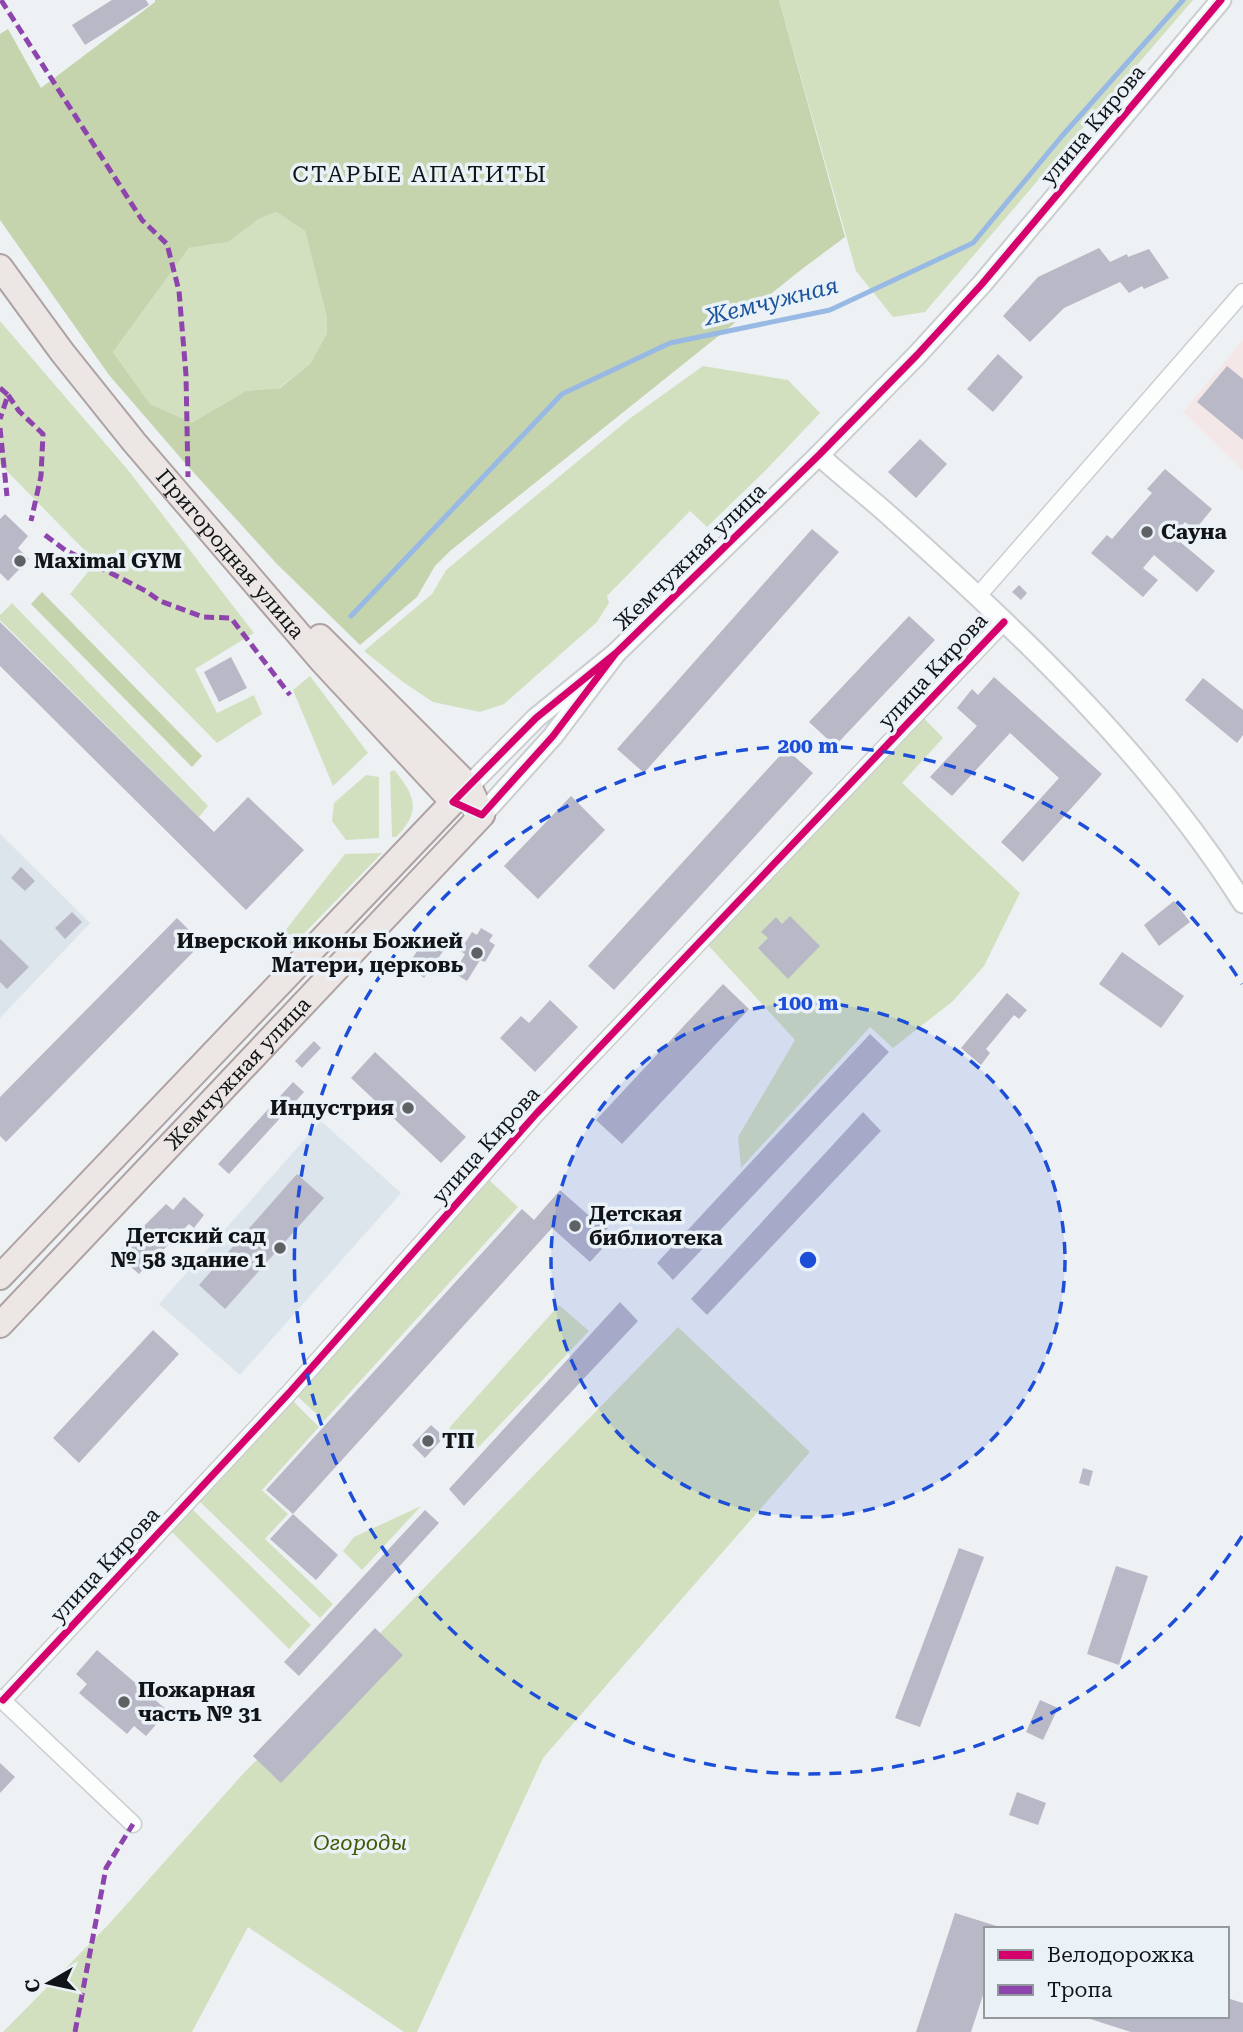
<svg xmlns="http://www.w3.org/2000/svg" width="1243" height="2032" viewBox="0 0 1243 2032" font-family="'Roboto Serif',serif">
	<style>
		.built { fill: #dce4ec }
		.industrial { fill: #f4e7e8 }
		.green { fill: #d3e0c0 }
		.forest { fill: #c5d4ad; fill-rule: evenodd }
		.lines { fill: none; stroke-linecap: round; stroke-linejoin: round }
		.stream { stroke: #99b9e5; stroke-width: 5 }
		.building { fill: #b9b8c6 }
		.minor-casing { stroke: #cbced0; stroke-width: 19 }
		.tertiary-casing { stroke: #cbced0; stroke-width: 23 }
		.primary-casing { stroke: #aea2a2; stroke-width: 28 }
		.minor { stroke: #fcfdfd; stroke-width: 16 }
		.tertiary { stroke: #fcfdfd; stroke-width: 19 }
		.primary { stroke: #ece6e5; stroke-width: 24 }
		.quiet { stroke: #8e44ad; stroke-width: 5; stroke-dasharray: 10 5; stroke-linecap: butt }
		.cycleway-casing { stroke: #eaf1f7; stroke-width: 11 }
		.cycleway { stroke: #d6006c; stroke-width: 7 }
		.ring { fill: none; stroke: #1d4ed8; stroke-width: 3.5; stroke-dasharray: 12 9 }
		.poi-dot { fill: #5f6264; stroke: #eaf1f7; stroke-width: 2.5 }
		.labels { text-anchor: middle; stroke-width: 7; stroke-linejoin: round; paint-order: stroke }
		.street-label { font-size: 21px; fill: #121517; stroke: #eaf1f7 }
		.poi-label { font-size: 21px; font-weight: bold; fill: #121517; stroke: #eaf1f7; text-anchor: start }
		.park-label { font-size: 21px; font-style: italic; fill: #415600; stroke: #eaf1f7 }
		.neighbourhood-label { font-size: 23px; letter-spacing: 2px; fill: #121517; stroke: #eaf1f7 }
		.water-label { font-size: 23px; font-style: italic; fill: #1b549d; stroke: #eaf1f7 }
		.centre { fill: #1d4ed8; stroke: #eaf1f7; stroke-width: 3.5 }
		.ring-label { font-size: 21px; text-anchor: middle; font-weight: bold; fill: #1d4ed8; stroke: #eaf1f7; stroke-width: 7; stroke-linejoin: round; paint-order: stroke }
	</style>
	<rect width="100%" height="100%" fill="#edf1f4"/>
	<g class="built">
		<polygon points="0,834 90,923 0,1018"/>
		<polygon points="321,1121 401,1193 240,1375 159,1304"/>
	</g>
	<polygon class="industrial" points="1243,340 1243,471 1183,412"/>
	<g class="green">
		<polygon points="779,0 1193,0 925,312 893,317 856,271"/>
		<polygon points="276,212 305,231 327,318 327,333 310,364 279,388 246,391 192,424 150,404 113,352 189,248 228,242 259,219"/>
		<polygon points="0,321 128,470 254,633 195,669 217,713 254,695 262,714 217,743 70,594 96,562 0,464"/>
		<polygon points="703,366 788,380 820,413 766,470 707,527 690,511 607,596 609,603 597,622 504,704 480,712 433,702 403,682 364,651 432,594 446,570 629,419"/>
		<polygon points="12,603 208,806 199,817 0,620 0,615"/>
		<polygon points="310,676 368,753 333,786 293,690"/>
		<polygon points="921,715 943,738 902,783 1020,893 984,966 953,1001 893,1048 870,1027 741,1168 738,1137 795,1040 708,945"/>
		<path d="M394,770C416,796 421,812 396,837H392L390,772Z"/>
		<polygon points="366,775 379,777 379,838 346,840 332,821 334,803"/>
		<polygon points="382,853 291,947 274,945 345,854"/>
		<polygon points="487,1178 518,1207 324,1421 295,1394"/>
		<polygon points="559,1305 589,1331 474,1452 449,1428"/>
		<polygon points="678,1327 810,1452 543,1758 417,2032 404,2032 248,1927 192,2032 3,2032 108,1925 242,1775"/>
		<polygon points="291,1399 319,1427 262,1490 288,1514 265,1539 333,1604 320,1618 197,1499"/>
		<polygon points="421,1506 362,1570 343,1551 354,1537"/>
		<polygon points="190,1507 311,1625 289,1649 169,1529"/>
	</g>
	<g class="forest">
		<path d="M155,0H779L845,237L802,269L450,551L435,566L417,597L360,645L276,563L185,463L109,375L0,220V34L8,29L41,88L155,2ZM276,212L305,231L327,318V333L310,364L280,388L246,391L192,423L150,404L113,352L189,248L228,242L259,219Z"/>
		<polygon points="42,592 202,756 192,767 31,604"/>
	</g>
	<g class="lines">
		<polyline class="stream" points="351,616 562,394 670,343 830,310 973,243 1062,136 1183,0"/>
	</g>
	<g class="building">
		<polygon points="112,0 146,0 149,5 85,45 72,25"/>
		<polygon points="1099,248 1110,262 1127,254 1128,257 1149,249 1169,278 1144,289 1142,286 1129,293 1120,282 1064,308 1030,342 1003,316 1038,277"/>
		<polygon points="998,354 1023,377 993,412 967,389"/>
		<polygon points="1227,366 1243,379 1243,440 1197,402"/>
		<polygon points="920,439 947,464 916,498 888,472"/>
		<polygon points="1165,469 1212,509 1195,530 1185,522 1173,536 1215,571 1197,592 1154,555 1143,568 1158,580 1143,597 1091,553 1107,535 1112,539 1152,493 1147,489"/>
		<polygon points="5,514 28,536 18,548 29,559 8,581 0,573 0,519"/>
		<polygon points="812,529 839,552 644,773 617,749"/>
		<polygon points="1019,585 1027,593 1021,600 1012,592"/>
		<polygon points="909,616 935,640 835,746 809,722"/>
		<polygon points="0,622 214,832 248,797 304,850 246,910 0,666"/>
		<polygon points="231,657 247,688 219,702 204,672"/>
		<polygon points="994,677 1102,774 1023,862 1001,842 1059,778 1010,733 952,796 930,777 977,726 957,708 972,689 978,695"/>
		<polygon points="1203,678 1243,710 1243,735 1237,743 1185,700"/>
		<polygon points="786,749 813,773 614,990 588,966"/>
		<polygon points="571,796 605,830 538,899 504,866"/>
		<polygon points="21,867 35,881 25,891 11,878"/>
		<polygon points="1174,901 1190,922 1159,946 1144,925"/>
		<polygon points="72,912 82,922 65,939 55,928"/>
		<polygon points="790,916 820,946 788,979 758,948 768,938 761,932 776,917 782,924"/>
		<polygon points="177,918 202,943 6,1142 0,1136 0,1097"/>
		<polygon points="481,928 493,935 489,941 495,945 485,962 480,960 467,981 454,973 465,954 460,951 472,932 477,935"/>
		<polygon points="427,938 444,950 424,978 407,965"/>
		<polygon points="0,939 29,967 7,989 0,982"/>
		<polygon points="1122,952 1184,996 1161,1028 1099,984"/>
		<polygon points="723,984 749,1009 622,1144 596,1120"/>
		<polygon points="1007,993 1027,1010 1019,1019 1014,1015 986,1049 990,1053 981,1065 961,1048"/>
		<polygon points="550,1000 578,1027 535,1072 500,1038 521,1016 529,1023"/>
		<polygon points="870,1034 889,1052 673,1280 657,1263"/>
		<polygon points="314,1041 321,1048 302,1068 295,1061"/>
		<polygon points="375,1052 466,1137 441,1163 351,1078"/>
		<polygon points="293,1082 304,1092 229,1174 218,1164"/>
		<polygon points="863,1112 881,1131 707,1315 691,1299"/>
		<polygon points="297,1174 324,1198 225,1309 199,1285"/>
		<polygon points="560,1190 595,1221 597,1218 608,1228 606,1230 613,1237 590,1262 552,1228 293,1514 338,1555 316,1580 270,1539 293,1514 266,1490 522,1209 534,1220"/>
		<polygon points="184,1197 204,1215 194,1228 189,1224 139,1274 116,1254 166,1204 173,1210"/>
		<polygon points="620,1302 638,1321 464,1506 449,1489"/>
		<polygon points="153,1330 179,1354 79,1463 53,1438"/>
		<polygon points="431,1425 444,1437 425,1458 412,1445"/>
		<polygon points="1083,1468 1093,1471 1089,1486 1079,1483"/>
		<polygon points="425,1510 439,1523 299,1676 284,1662"/>
		<polygon points="959,1548 984,1557 920,1727 895,1718"/>
		<polygon points="1116,1566 1148,1576 1119,1665 1087,1654"/>
		<polygon points="375,1628 403,1655 281,1783 253,1756"/>
		<polygon points="97,1650 168,1711 146,1736 134,1726 127,1734 79,1693 87,1684 76,1674"/>
		<polygon points="1040,1700 1058,1708 1043,1740 1026,1732"/>
		<polygon points="0,1763 15,1777 0,1793"/>
		<polygon points="1017,1792 1046,1803 1038,1825 1009,1815"/>
		<polygon points="955,1913 1003,1928 986,1929 986,1986 971,2032 916,2032"/>
		<polygon points="1227,1998 1243,2003 1243,2032 1131,2032 1084,2017 1227,2016"/>
	</g>
	<g class="lines">
		<g class="minor-casing">
			<g id="minor">
				<polyline points="977,597 1243,292"/>
				<polyline points="0,1698 133,1824"/>
				<polyline points="3,1700 289,1393 536,1114 1004,622"/>
			</g>
		</g>
		<g class="tertiary-casing">
			<g id="tertiary">
				<path d="M819,455C842,477 868,496 892,518C1021,633 1150,756 1243,903"/>
				<polyline points="459,796 536,718 616,653"/>
				<polyline points="473,811 482,815 553,736 616,653 819,455 917,355 982,284 1221,0"/>
			</g>
		</g>
		<g class="primary-casing">
			<g id="primary">
				<path id="s1" d="M0,267L62,352L134,442L321,660L453,802L0,1277"/>
				<path id="s2" d="M0,1325L482,815L469,786L320,637"/>
			</g>
		</g>
		<use href="#minor" class="minor"/>
		<use href="#tertiary" class="tertiary"/>
		<use href="#primary" class="primary"/>
		<g class="quiet">
			<polyline points="1,0 142,220 167,244 179,291 186,375 188,477"/>
			<polyline points="0,388 8,395 0,419"/>
			<polyline points="8,395 19,411 43,434 41,476 31,521"/>
			<polyline points="0,428 7,496"/>
			<polyline points="45,535 65,550 146,591 160,601 203,617 231,618 290,695"/>
			<polyline points="75,2032 106,1868 133,1824"/>
		</g>
		<g class="cycleway-casing">
			<g id="cycleway">
				<polyline points="616,653 536,718 453,802 482,815 553,736 616,653 819,455 917,355 982,284 1221,0"/>
				<polyline points="3,1700 289,1393 536,1114 1004,622"/>
			</g>
		</g>
		<use href="#cycleway" class="cycleway"/>
	</g>
	<circle cx="808" cy="1260" r="257" fill="#1d4ed8" fill-opacity=".12"/>
	<g class="ring">
		<circle cx="808" cy="1260" r="257"/>
		<path d="M1242 1536A514 514 0 1 1 1242 984"/>
	</g>
	<g class="poi-dot">
		<circle cx="1147" cy="532" r="7"/>
		<circle cx="20" cy="561" r="7"/>
		<circle cx="477" cy="953" r="7"/>
		<circle cx="408" cy="1108" r="7"/>
		<circle cx="575" cy="1226" r="7"/>
		<circle cx="280" cy="1248" r="7"/>
		<circle cx="428" cy="1441" r="7"/>
		<circle cx="124" cy="1702" r="7"/>
	</g>
	<g class="labels">
		<g class="street-label">
			<text transform="translate(1093 125) rotate(-50)" y="7">улица Кирова</text>
			<text dy="7" stroke="none"><textPath href="#s1" startOffset="368">Пригородная улица</textPath></text>
			<text transform="translate(690 557) rotate(-44)" y="7">Жемчужная улица</text>
			<text transform="translate(933 671) rotate(-47)" y="7">улица Кирова</text>
			<text dy="7" stroke="none"><textPath href="#s2" startOffset="346">Жемчужная улица</textPath></text>
			<text transform="translate(486 1145) rotate(-48)" y="7">улица Кирова</text>
			<text transform="translate(105 1565) rotate(-47)" y="7">улица Кирова</text>
		</g>
		<g class="poi-label">
			<text x="1161" y="539">Сауна</text>
			<text x="34" y="568">Maximal GYM</text>
			<text x="463" y="948" text-anchor="end">Иверской иконы Божией<tspan x="463" dy="24">Матери, церковь</tspan></text>
			<text x="394" y="1115" text-anchor="end">Индустрия</text>
			<text x="589" y="1221">Детская<tspan x="589" dy="24">библиотека</tspan></text>
			<text x="266" y="1243" text-anchor="end">Детский сад<tspan x="266" dy="24">№ 58 здание 1</tspan></text>
			<text x="442" y="1448">ТП</text>
			<text x="138" y="1697">Пожарная<tspan x="138" dy="24">часть № 31</tspan></text>
		</g>
		<g class="park-label">
			<text x="360" y="1850">Огороды</text>
		</g>
		<g class="neighbourhood-label">
			<text x="420" y="182">СТАРЫЕ АПАТИТЫ</text>
		</g>
		<g class="water-label">
			<text transform="translate(771 301) rotate(-14)" y="8">Жемчужная</text>
		</g>
	</g>
	<circle cx="808" cy="1260" r="10" class="centre"/>
	<g class="ring-label">
		<text x="808" y="753">200 m</text>
		<text x="808" y="1010">100 m</text>
	</g>
	<rect x="984" y="1927" width="245" height="91" fill="#eaf1f7" stroke="#94999d" stroke-width="2"/>
	<rect x="998" y="1950" width="35" height="10" fill="#d6006c" stroke="#94999d" stroke-width="2"/>
	<text x="1047" y="1962" font-size="21" fill="#121517">Велодорожка</text>
	<rect x="998" y="1985" width="35" height="10" fill="#8e44ad" stroke="#94999d" stroke-width="2"/>
	<text x="1047" y="1997" font-size="21" fill="#121517">Тропа</text>
	<g transform="translate(49 1983) rotate(261)" stroke="#eaf1f7" stroke-width="5" paint-order="stroke">
	<path d="M0-5L12 26L0 18L-12 26Z" fill="#121517"/>
	<text y="-10" font-size="19" font-weight="bold" text-anchor="middle" fill="#121517">С</text>
	</g>
</svg>
